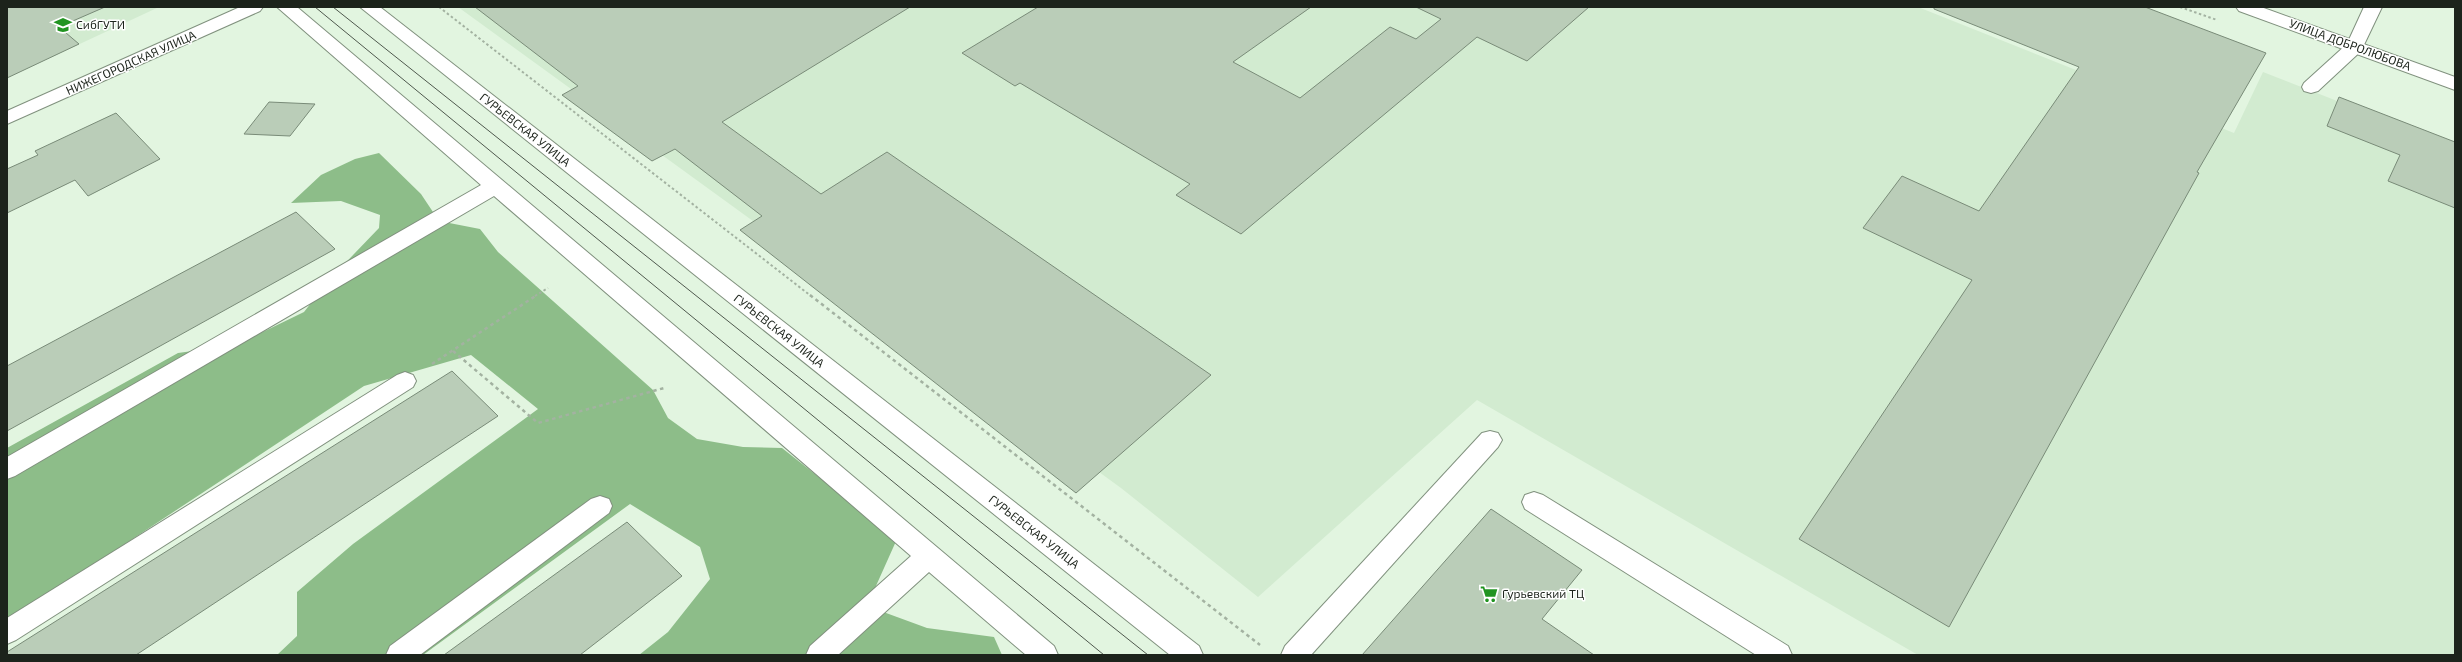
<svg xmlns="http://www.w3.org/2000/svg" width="2462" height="662" viewBox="0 0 2462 662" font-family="'Exo 2',sans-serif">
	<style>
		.built { fill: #d2ebd0 }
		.forest { fill: #8dbd89 }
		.building { fill: #bacdb8; stroke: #798b78 }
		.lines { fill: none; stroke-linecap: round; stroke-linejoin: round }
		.minor-casing { stroke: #80917e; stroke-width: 2 }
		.major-casing { stroke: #80917e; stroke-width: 2 }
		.path-far1 { stroke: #a3b2a1; stroke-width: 2; stroke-dasharray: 2.5 2.5; stroke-linecap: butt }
		.path { stroke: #a3b2a1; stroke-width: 2.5; stroke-dasharray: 3.5 3.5; stroke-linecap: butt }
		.minor { fill: #fff; fill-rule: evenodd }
		.major { fill: #fff; fill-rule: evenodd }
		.tram { stroke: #4f594e; stroke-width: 1 }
		.labels { text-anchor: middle; stroke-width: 3; stroke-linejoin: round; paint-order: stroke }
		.poi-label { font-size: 12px; fill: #1c231b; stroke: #fff; text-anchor: start }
		.street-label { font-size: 12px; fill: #1c231b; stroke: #fff }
	</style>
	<rect width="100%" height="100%" fill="#e2f5e0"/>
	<g class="built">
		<polygon points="7,7 159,7 9,77"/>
		<polygon points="458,7 1918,7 2234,133 2263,72 2455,147 2455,655 1918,655 1477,400 1258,597 1121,488"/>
	</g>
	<polygon class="forest" points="379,153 421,194 439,221 480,229 498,252 653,390 668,418 697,439 743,447 782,448 897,539 867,606 927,628 994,637 1002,655 639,655 668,632 710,579 700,547 630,504 423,655 277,655 297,636 297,592 353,544 538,409 471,355 364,386 7,622 7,448 178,353 236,345 304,312 329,280 379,228 380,215 341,201 291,203 321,175 355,159"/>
	<g class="building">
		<polygon points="7,7 105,7 59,27 79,44 7,78"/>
		<polygon points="475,7 910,7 722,122 821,194 887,152 1211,375 1076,493 740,230 762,216 675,149 652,161 562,95 578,86"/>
		<polygon points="1038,7 1311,7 1233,62 1300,98 1390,27 1416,39 1441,19 1416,7 1589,7 1527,61 1477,37 1241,234 1176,195 1190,184 1020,83 1015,86 962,53"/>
		<polygon points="1934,7 2145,7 2266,53 2197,172 2199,173 1949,627 1799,539 1972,280 1863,228 1902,176 1979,211 2079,67 1934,9"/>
		<polygon points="2339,97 2455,142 2455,208 2388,181 2400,155 2327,126"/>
		<polygon points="269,102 315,104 290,136 244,134"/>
		<polygon points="116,113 160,159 88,196 75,180 7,213 7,169 38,155 35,151"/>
		<polygon points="296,212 335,249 7,431 7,366"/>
		<polygon points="452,371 498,416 136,655 7,655 7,652"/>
		<polygon points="1491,509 1582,570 1542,619 1594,655 1362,655"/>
		<polygon points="627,522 682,576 580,655 444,655"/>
	</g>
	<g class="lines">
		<g class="minor-casing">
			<g id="minor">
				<polygon points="240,7 263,7 260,11 7,124 7,111"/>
				<polygon points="277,7 297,7 1054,646 1058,655 1026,655 929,572 838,655 806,655 810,646 911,556 494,196 15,476 7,479 7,457 481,185"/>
				<polygon points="360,7 380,7 1199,646 1203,655 1170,655"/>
				<polygon points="2364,7 2382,7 2361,51 2318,91 2311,93 2304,91 2302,87 2304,83 2347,44"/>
				<polygon points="405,372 413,375 416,381 413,387 16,640 7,644 7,618 397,375"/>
				<polygon points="1490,431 1498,433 1502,440 1498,447 1311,655 1281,655 1285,646 1482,433"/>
				<polygon points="1534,492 1543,495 1788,646 1792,655 1756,655 1525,509 1522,502 1525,495"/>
				<polygon points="600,496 609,499 612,506 609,513 420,655 386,655 390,646 591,499"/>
			</g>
		</g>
		<g class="major-casing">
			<polygon id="major" points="2236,7 2261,7 2455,77 2455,90 2239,11"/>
		</g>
		<g class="path-far1">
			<polyline points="439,7 811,296"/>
			<polyline points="2180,7 2217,20"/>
			<polyline points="535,296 548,288"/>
		</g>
		<g class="path">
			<polyline points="810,295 1260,645"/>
			<polyline points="453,351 538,423 664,388"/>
			<polyline points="432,364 537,295"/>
		</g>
		<use href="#minor" class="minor"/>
		<use href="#major" class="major"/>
		<g class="tram">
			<polyline points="315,7 1104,655"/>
			<polyline points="333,7 1148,655"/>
		</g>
	</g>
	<defs>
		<g id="university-bare" transform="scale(1.38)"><path d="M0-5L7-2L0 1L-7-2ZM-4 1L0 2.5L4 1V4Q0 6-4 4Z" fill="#219421" stroke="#fff" stroke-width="2.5" paint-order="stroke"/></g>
		<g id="supermarket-bare" transform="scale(1.38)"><path d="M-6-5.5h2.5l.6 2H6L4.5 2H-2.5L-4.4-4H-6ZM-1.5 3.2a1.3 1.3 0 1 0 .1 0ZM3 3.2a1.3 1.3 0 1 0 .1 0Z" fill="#219421" stroke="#fff" stroke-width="2.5" paint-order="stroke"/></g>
	</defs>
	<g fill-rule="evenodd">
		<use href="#university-bare" x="63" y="25"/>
		<use href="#supermarket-bare" x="1489" y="594"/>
	</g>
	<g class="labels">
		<g class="poi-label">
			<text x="76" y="29">СибГУТИ</text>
			<text x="1502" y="598">Гурьевский ТЦ</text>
		</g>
		<g class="street-label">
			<text transform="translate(2350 45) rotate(20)" y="4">УЛИЦА ДОБРОЛЮБОВА</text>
			<text transform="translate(131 63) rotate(-24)" y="4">НИЖЕГОРОДСКАЯ УЛИЦА</text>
			<text transform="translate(525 130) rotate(38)" y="4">ГУРЬЕВСКАЯ УЛИЦА</text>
			<text transform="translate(779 331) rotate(38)" y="4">ГУРЬЕВСКАЯ УЛИЦА</text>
			<text transform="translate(1034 532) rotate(38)" y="4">ГУРЬЕВСКАЯ УЛИЦА</text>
		</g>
	</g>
	<rect width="2462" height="662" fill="none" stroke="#1c231b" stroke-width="16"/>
</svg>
